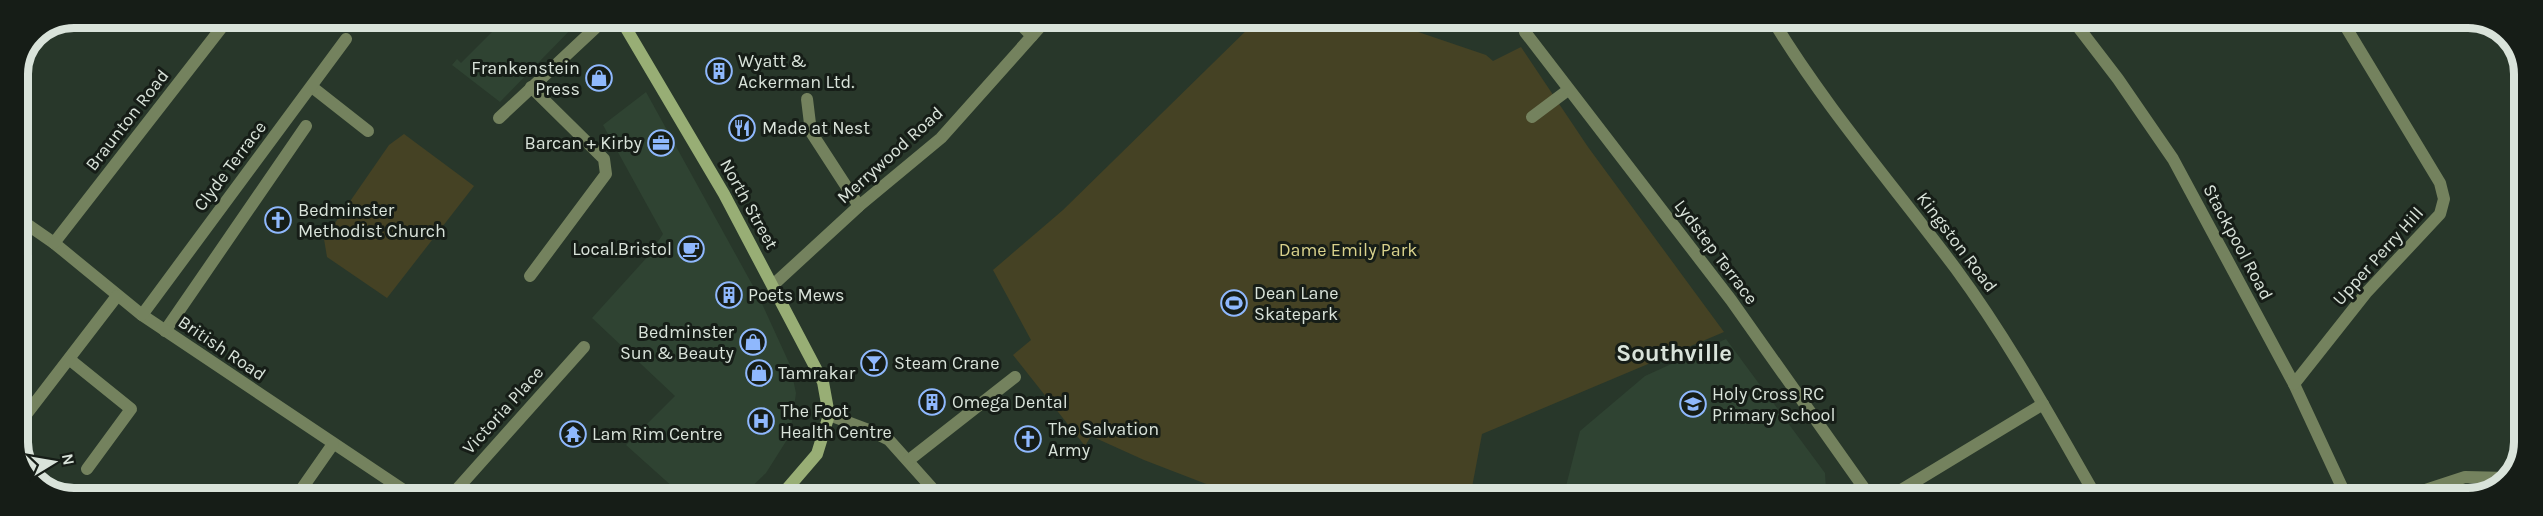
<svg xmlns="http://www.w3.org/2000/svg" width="2543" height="516" viewBox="0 0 2543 516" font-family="Karla,sans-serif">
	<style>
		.built { fill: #2f4332 }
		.green { fill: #454224 }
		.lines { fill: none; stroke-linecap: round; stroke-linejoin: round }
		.service { stroke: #74825e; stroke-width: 12 }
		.minor { stroke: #74825e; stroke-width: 12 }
		.secondary { stroke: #98ae75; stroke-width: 12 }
		.labels { text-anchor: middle; stroke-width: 6; stroke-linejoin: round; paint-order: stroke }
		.poi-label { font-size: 18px; fill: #d9e3da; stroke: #161d17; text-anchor: start }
		.street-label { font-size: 18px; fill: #d9e3da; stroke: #161d17 }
		.park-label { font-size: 18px; fill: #d9d28c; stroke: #161d17 }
		.district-label { font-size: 24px; font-weight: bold; fill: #d9e3da; stroke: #161d17 }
		.rim { fill: none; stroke: #d9e3da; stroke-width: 8 }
	</style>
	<rect width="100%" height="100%" fill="#28372a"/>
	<g class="built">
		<polygon points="492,18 582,18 500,102 452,65 457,59 461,63 494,30 487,23"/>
		<polygon points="646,92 758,295 790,365 796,393 790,435 766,473 741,497 684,497 626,445 675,396 592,318 650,254 663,234 603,125"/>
		<polygon points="1726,339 1825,473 1826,490 1829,498 1563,498 1580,431 1645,376"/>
	</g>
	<g class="green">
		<polygon points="1258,19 1380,19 1486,55 1493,61 1521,47 1588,147 1724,332 1482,434 1470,498 1240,497 1144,460 1091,436 1085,446 1013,355 1031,340 993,270 1063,210"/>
		<polygon points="404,134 474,186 387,298 327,257 324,239 389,145"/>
	</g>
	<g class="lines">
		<g class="service">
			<polyline points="537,18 544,25 553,18"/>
			<polyline points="312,87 368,131"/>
			<polyline points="807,99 811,132 859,206"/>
			<polyline points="1532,117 1568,90"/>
			<polyline points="499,118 606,18"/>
			<polyline points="530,276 606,174 604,159 531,87"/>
			<polyline points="165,331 306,126"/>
			<polyline points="69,359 131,409 87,469"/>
		</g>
		<g class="minor">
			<polyline points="1014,18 1032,36"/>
			<path d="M1772,19C1825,107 1894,186 1956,269C2009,341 2052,420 2097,498"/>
			<polyline points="2072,19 2118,79 2173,159 2294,384 2347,498"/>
			<polyline points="1525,32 1731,300 1871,498"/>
			<polyline points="18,218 54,243 142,315 414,497"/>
			<polyline points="54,243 229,18"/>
			<polyline points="773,285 859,206 941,138 1048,18"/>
			<polyline points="142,315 346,39"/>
			<polyline points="2294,384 2366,293 2440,214 2444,199 2440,183 2341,19"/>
			<polyline points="829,415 869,430 889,440 940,497"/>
			<polyline points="18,425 117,296"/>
			<polyline points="909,460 1015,377"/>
			<polyline points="296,497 333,444"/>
			<polyline points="450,497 584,347"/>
			<polyline points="1888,498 2043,404"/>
			<polyline points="2401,498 2465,477 2509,478"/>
		</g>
		<polyline class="secondary" points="620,18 724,194 823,382 829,415 817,454 780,497"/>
	</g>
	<defs>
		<g id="building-ring" transform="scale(1.35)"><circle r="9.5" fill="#161d17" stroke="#8fb8fd" stroke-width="1.5"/><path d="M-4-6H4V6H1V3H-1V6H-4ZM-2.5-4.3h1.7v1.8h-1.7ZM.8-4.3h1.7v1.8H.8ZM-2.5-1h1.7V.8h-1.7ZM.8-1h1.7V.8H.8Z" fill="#8fb8fd"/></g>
		<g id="shop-ring" transform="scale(1.35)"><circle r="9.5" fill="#161d17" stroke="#8fb8fd" stroke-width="1.5"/><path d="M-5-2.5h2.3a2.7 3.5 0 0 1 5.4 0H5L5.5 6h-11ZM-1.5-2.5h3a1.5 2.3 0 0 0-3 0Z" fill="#8fb8fd"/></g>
		<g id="restaurant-ring" transform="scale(1.35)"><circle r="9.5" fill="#161d17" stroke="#8fb8fd" stroke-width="1.5"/><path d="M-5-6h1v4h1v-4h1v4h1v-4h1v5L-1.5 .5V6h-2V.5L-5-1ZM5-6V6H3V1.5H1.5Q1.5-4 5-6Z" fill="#8fb8fd"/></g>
		<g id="office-ring" transform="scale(1.35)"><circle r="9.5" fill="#161d17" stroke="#8fb8fd" stroke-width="1.5"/><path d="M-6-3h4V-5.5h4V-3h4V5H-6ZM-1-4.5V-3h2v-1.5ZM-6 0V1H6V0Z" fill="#8fb8fd"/></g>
		<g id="church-ring" transform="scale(1.35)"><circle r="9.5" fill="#161d17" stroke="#8fb8fd" stroke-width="1.5"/><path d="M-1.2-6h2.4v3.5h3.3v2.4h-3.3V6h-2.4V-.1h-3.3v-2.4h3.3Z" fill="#8fb8fd"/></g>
		<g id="cafe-ring" transform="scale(1.35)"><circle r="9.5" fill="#161d17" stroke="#8fb8fd" stroke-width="1.5"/><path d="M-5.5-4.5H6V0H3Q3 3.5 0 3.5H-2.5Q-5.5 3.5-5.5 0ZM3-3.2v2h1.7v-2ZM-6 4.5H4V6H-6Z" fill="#8fb8fd"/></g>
		<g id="stadium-ring" transform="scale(1.35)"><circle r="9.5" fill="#161d17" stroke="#8fb8fd" stroke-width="1.5"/><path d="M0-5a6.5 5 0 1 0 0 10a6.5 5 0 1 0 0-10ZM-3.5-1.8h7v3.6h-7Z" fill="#8fb8fd"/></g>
		<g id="bar-ring" transform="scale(1.35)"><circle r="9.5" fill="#161d17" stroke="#8fb8fd" stroke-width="1.5"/><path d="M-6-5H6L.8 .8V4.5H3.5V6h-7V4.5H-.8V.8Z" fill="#8fb8fd"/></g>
		<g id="school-ring" transform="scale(1.35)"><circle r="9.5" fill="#161d17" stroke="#8fb8fd" stroke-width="1.5"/><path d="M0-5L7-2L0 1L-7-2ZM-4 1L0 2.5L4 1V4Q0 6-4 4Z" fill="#8fb8fd"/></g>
		<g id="hospital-ring" transform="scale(1.35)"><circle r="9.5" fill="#161d17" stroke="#8fb8fd" stroke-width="1.5"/><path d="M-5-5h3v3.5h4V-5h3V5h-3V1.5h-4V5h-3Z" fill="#8fb8fd"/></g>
		<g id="temple-ring" transform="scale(1.35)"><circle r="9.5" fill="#161d17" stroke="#8fb8fd" stroke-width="1.5"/><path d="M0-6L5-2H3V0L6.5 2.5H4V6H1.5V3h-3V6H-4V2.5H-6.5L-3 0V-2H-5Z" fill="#8fb8fd"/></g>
	</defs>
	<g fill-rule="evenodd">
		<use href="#building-ring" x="719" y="71"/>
		<use href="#shop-ring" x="599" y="78"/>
		<use href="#restaurant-ring" x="742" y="128"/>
		<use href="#office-ring" x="661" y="143"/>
		<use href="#church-ring" x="278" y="220"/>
		<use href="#cafe-ring" x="691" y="249"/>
		<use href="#building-ring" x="729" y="295"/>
		<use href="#stadium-ring" x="1234" y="303"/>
		<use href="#shop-ring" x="753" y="342"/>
		<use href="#bar-ring" x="874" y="363"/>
		<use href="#shop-ring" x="759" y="373"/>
		<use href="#building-ring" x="932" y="402"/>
		<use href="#school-ring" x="1693" y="404"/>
		<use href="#hospital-ring" x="761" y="421"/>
		<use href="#temple-ring" x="573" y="434"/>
		<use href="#church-ring" x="1028" y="439"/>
	</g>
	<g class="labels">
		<g class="poi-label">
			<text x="738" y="67">Wyatt &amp;<tspan x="738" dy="21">Ackerman Ltd.</tspan></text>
			<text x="580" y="74" text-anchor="end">Frankenstein<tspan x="580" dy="21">Press</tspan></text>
			<text x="762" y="134">Made at Nest</text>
			<text x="642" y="149" text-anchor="end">Barcan + Kirby</text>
			<text x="298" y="216">Bedminster<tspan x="298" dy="21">Methodist Church</tspan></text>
			<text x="672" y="255" text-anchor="end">Local.Bristol</text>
			<text x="1254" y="299">Dean Lane<tspan x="1254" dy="21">Skatepark</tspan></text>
			<text x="748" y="301">Poets Mews</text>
			<text x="734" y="338" text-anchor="end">Bedminster<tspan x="734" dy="21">Sun &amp; Beauty</tspan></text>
			<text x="894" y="369">Steam Crane</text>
			<text x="778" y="379">Tamrakar</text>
			<text x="1712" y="400">Holy Cross RC<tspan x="1712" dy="21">Primary School</tspan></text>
			<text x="952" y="408">Omega Dental</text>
			<text x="780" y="417">The Foot<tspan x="780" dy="21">Health Centre</tspan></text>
			<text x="1048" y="435">The Salvation<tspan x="1048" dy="21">Army</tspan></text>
			<text x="592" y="440">Lam Rim Centre</text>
		</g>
		<g class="street-label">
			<text transform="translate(127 120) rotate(-52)" y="6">Braunton Road</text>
			<text transform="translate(890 155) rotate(-42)" y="6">Merrywood Road</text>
			<text transform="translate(230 166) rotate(-53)" y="6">Clyde Terrace</text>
			<text transform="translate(749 204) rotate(61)" y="6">North Street</text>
			<text transform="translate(1957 242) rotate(53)" y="6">Kingston Road</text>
			<text transform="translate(2238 242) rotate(62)" y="6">Stackpool Road</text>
			<text transform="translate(1716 252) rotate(53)" y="6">Lydstep Terrace</text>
			<text transform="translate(2378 256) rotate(-48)" y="6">Upper Perry Hill</text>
			<text transform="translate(222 348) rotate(34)" y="6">British Road</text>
			<text transform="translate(503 410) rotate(-48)" y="6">Victoria Place</text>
		</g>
		<g class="park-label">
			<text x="1348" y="256">Dame Emily Park</text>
		</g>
		<g class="district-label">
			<text x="1674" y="361">Southville</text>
		</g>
	</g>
	<path d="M0 0H2543V516H0ZM74 28H2468A46 46 0 0 1 2514 74V442A46 46 0 0 1 2468 488H74A46 46 0 0 1 28 442V74A46 46 0 0 1 74 28Z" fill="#161d17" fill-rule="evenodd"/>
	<path class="rim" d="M74 28H2468A46 46 0 0 1 2514 74V442A46 46 0 0 1 2468 488H74A46 46 0 0 1 28 442V74A46 46 0 0 1 74 28Z"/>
	<g transform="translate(54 462) rotate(79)" stroke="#161d17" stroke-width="4.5" paint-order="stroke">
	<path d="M0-4.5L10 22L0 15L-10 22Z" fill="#d9e3da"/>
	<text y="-9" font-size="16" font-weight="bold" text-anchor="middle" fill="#d9e3da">N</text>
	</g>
</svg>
